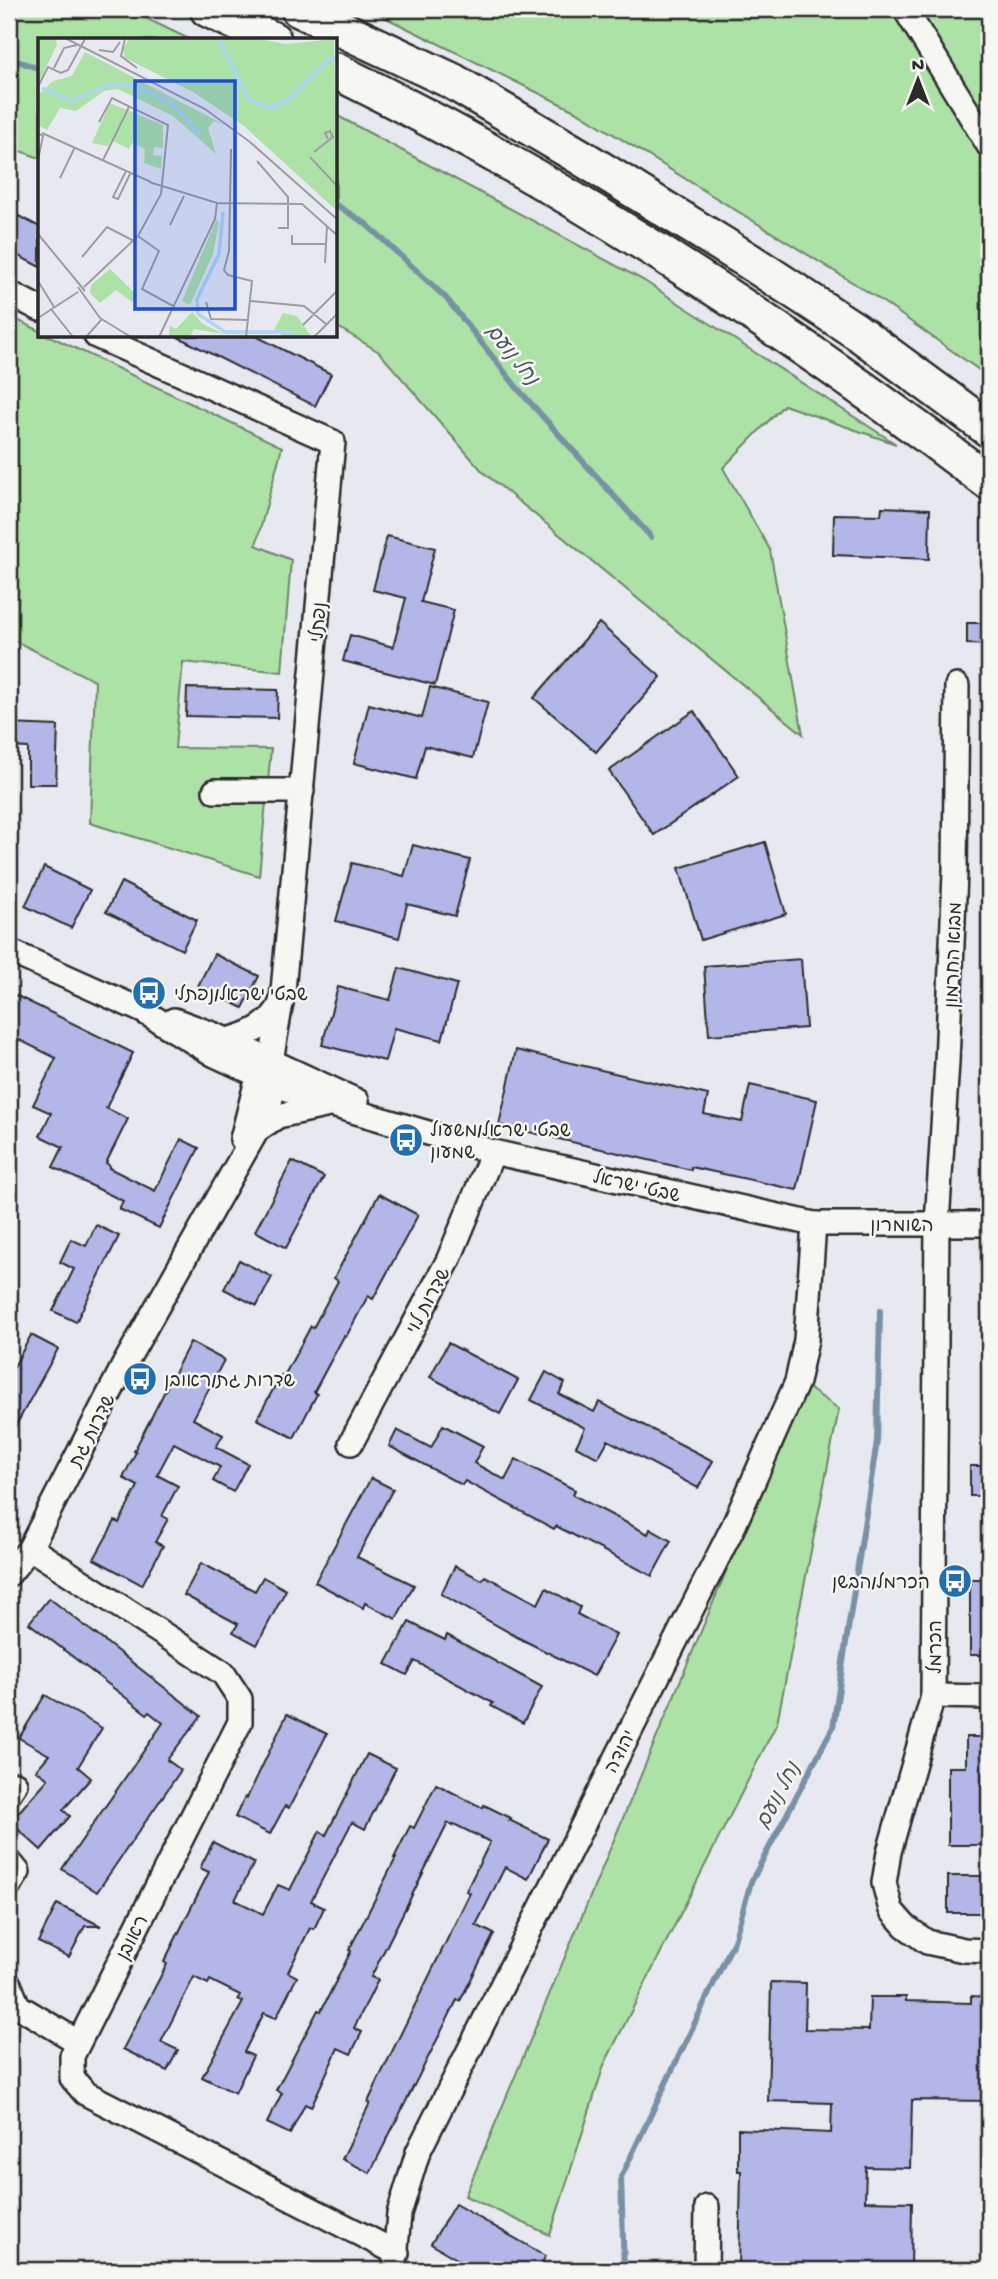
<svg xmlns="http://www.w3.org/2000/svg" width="998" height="2279" viewBox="0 0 998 2279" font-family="'Gochi Hand','Playpen Sans Hebrew',sans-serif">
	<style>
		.green { fill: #ace2a5; stroke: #6c8668; stroke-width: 2 }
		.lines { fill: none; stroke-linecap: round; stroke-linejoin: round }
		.stream { stroke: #7891a5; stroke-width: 6 }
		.building { fill: #b2b7e8; stroke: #2b2b2b; stroke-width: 2 }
		.minor-casing { stroke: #2b2b2b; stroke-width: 28 }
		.highway-casing { stroke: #2b2b2b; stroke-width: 40 }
		.minor { stroke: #f6f6f2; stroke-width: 23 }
		.highway { stroke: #f6f6f2; stroke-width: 35 }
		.labels { text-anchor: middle; stroke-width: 5; stroke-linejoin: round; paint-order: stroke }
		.street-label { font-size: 19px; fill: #2b2b2b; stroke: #f6f6f2 }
		.poi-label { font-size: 19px; fill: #2b2b2b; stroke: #f6f6f2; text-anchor: start }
		.water-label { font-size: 21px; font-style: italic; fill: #4b565e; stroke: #f6f6f2 }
		.inset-river { fill: none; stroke: #acd5f7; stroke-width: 3.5 }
		.inset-road { fill: none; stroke: #9c9da1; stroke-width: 2 }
		.view { fill: #1d4ed8; fill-opacity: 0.15; stroke: #1d4ed8; stroke-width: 3.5 }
		.inset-edge { fill: none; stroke: #2b2b2b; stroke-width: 3.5 }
	</style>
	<rect width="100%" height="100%" fill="#e8e9f0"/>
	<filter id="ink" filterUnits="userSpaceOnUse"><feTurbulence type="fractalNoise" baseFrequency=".0143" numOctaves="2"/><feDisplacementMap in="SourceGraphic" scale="14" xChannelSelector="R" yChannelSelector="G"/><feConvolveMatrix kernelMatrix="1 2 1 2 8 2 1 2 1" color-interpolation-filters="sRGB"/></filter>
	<g filter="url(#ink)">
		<g class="green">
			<polygon points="9,9 127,9 191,40 40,40 40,158 9,147"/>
			<polygon points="368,9 989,9 989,377 876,297 579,113"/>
			<polygon points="336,115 643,280 896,444 784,405 723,468 770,550 803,734 483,472 379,352 336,326"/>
			<polygon points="9,316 40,331 40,336 50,336 282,447 256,545 291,560 282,672 183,662 175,748 271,749 259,876 90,823 95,681 9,638"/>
			<polygon points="804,1385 839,1409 777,1723 604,2065 550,2235 465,2196"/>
		</g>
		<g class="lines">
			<g class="stream">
				<polyline points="9,58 40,69"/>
				<polyline points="336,205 365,223 446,298 518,389 651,537"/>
				<polyline points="624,2270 621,2177 734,1941 751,1882 833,1727 877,1441 880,1311"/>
			</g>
		</g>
		<g class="building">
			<polygon points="9,211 40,227 40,267 9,251"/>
			<polygon points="176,336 256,336 331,374 315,406"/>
			<polygon points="882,507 930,509 929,559 833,555 834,514 881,515"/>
			<polygon points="387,536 435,548 421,602 454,610 435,685 343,661 350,635 393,647 406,598 373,590"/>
			<polygon points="599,623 661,677 596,752 534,698"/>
			<polygon points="967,623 989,623 989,645 967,644"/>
			<polygon points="430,687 488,702 473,758 425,746 416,779 354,763 369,704 422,718"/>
			<polygon points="187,688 278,690 277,718 186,716"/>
			<polygon points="694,711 739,776 654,835 609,771"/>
			<polygon points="9,724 58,726 56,784 28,784 28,748 9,747"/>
			<polygon points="765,842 786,914 701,940 679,868"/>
			<polygon points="413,845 470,860 455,916 407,904 399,938 336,921 352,863 404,876"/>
			<polygon points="44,867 90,890 71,928 25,906"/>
			<polygon points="121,882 197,920 182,950 106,912"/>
			<polygon points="214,954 259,976 243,1008 198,986"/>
			<polygon points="801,959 806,1028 709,1035 704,966"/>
			<polygon points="399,968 457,984 442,1040 394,1028 385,1061 322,1045 338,987 390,1000"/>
			<polygon points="9,992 133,1053 106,1108 128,1119 106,1163 110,1166 109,1168 155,1191 181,1139 199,1148 159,1228 119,1209 123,1201 53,1167 63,1147 40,1136 51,1113 33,1105 56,1058 9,1035"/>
			<polygon points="516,1050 708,1095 704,1114 742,1122 750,1085 817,1100 797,1190 691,1167 691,1170 499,1125"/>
			<polygon points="292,1161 324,1177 286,1248 255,1231"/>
			<polygon points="379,1194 418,1215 373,1299 368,1296 346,1337 344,1336 314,1392 317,1394 294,1438 257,1419 281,1375 284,1376 311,1326 313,1328 338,1281 334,1278"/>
			<polygon points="96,1225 119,1236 76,1322 53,1311 74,1269 60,1262 71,1239 86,1246"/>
			<polygon points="239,1260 272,1277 257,1306 224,1289"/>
			<polygon points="31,1335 58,1349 9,1438 9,1376"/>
			<polygon points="190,1342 224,1360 193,1419 223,1435 216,1447 248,1464 233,1492 213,1481 220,1467 174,1443 157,1475 178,1486 162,1516 168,1519 155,1542 163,1546 142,1585 94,1559 115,1521 119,1523 138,1486 123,1478 136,1452 134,1451"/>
			<polygon points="448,1343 518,1380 500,1414 430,1377"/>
			<polygon points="546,1372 565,1383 559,1394 594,1412 599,1402 713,1461 698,1488 608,1440 598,1458 576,1446 585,1428 531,1400"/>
			<polygon points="443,1425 483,1446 474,1463 505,1480 516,1459 575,1490 573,1495 648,1534 650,1529 671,1541 652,1576 556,1526 554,1529 465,1481 462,1485 389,1446 397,1430 431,1448"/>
			<rect x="970" y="1466" width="19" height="30"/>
			<polygon points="371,1478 393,1489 357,1557 414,1585 396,1619 365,1603 363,1608 315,1582"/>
			<polygon points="201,1563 255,1591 263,1577 286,1590 257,1645 233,1632 238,1624 184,1595"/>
			<polygon points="455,1566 482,1580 485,1576 538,1604 546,1588 580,1607 577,1614 616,1635 594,1676 519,1638 441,1594"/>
			<rect x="970" y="1579" width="19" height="76"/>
			<polygon points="49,1598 201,1716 167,1760 181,1770 97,1892 62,1869 163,1723 149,1712 147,1714 29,1623"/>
			<polygon points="409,1622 445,1640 447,1635 542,1687 523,1723 491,1706 493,1703 415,1661 407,1675 386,1664"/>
			<polygon points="45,1695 102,1728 78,1767 91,1778 63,1810 70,1816 41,1850 10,1822 48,1779 36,1770 49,1755 19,1738"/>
			<polygon points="287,1714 327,1734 289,1808 285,1806 270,1834 235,1817 245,1797 247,1798"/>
			<polygon points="966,1737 989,1737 989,1769 987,1769 989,1845 948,1845 948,1767 966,1767"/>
			<polygon points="367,1754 396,1768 365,1829 352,1822 311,1901 324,1908 314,1929 310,1928 288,1972 297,1977 276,2018 264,2013 244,2052 253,2056 235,2093 202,2077 243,2002 238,2000 240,1995 210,1980 208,1984 194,1977 161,2042 178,2050 167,2071 123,2049 167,1964 164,1962 209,1872 200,1868 213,1842 254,1863 235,1900 263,1914 278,1885 290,1890 320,1831 326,1835"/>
			<polygon points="436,1784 483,1808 484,1805 511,1818 509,1820 548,1839 528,1879 505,1867 476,1925 494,1934 460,2001 457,2000 370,2173 342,2159 370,2103 368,2102 383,2070 470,1893 466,1891 490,1842 454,1824 453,1826 448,1823 371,1977 378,1980 354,2028 362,2032 351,2054 338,2048 311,2107 305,2104 290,2134 267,2123 282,2093 276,2090 318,2010 321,2011 351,1951 349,1950 396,1858 394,1858 410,1826 414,1828"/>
			<rect x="948" y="1876" width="41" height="37"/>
			<polygon points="57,1904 101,1926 85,1926 69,1957 38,1942"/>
			<polygon points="771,1982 806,1983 805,2029 869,2030 870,1997 906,1997 906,2001 971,2003 971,1996 989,1997 989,2101 912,2100 910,2168 866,2167 865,2201 912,2202 911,2270 739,2270 741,2171 738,2171 738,2129 831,2133 832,2103 768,2101"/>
			<polygon points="455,2204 546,2256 537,2270 476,2270 431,2244"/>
		</g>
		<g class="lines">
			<g class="minor-casing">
				<g id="minor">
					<polyline points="905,9 989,146"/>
					<polyline points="9,293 40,309"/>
					<polyline points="957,686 955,873 947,1062 937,1224 933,1696 889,1852 884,1883 891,1910 905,1926 927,1942 964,1950 989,1951"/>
					<polyline points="215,791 302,791"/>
					<polyline points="9,951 143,1011 213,1054 305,1097 493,1152 814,1224 989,1224"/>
					<polyline points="174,1020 215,1035 357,1101"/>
					<path d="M227,1040C249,1035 270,1026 281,1004"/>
					<polyline points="257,1130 278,1116 325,1106"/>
					<polyline points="242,1139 255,1088 267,1066"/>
					<polyline points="351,1443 448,1261 493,1152"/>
					<polyline points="30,1548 223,1673 240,1699 240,1722 72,2056 72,2078 85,2093 397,2253"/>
					<polyline points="9,1574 30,1548 124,1365 257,1130 270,1102 275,1084 271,1061 283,991 333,442 96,336"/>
					<polyline points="933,1696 989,1697"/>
					<polyline points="9,1793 15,1784"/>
					<polyline points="9,1861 18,1872 9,1886"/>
					<polyline points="9,1984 18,2006 78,2042"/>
					<polyline points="394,2270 399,2214 418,2152 734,1525 797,1382 806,1340 814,1224"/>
					<polyline points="706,2270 707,2207"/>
				</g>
			</g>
			<g class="highway-casing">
				<g id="highway">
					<polyline points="208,9 273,40"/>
					<polyline points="299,9 452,81 579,156 749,261 856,331 989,429"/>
					<path d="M336,71C567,184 785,327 989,482"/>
				</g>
			</g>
			<use href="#minor" class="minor"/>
			<use href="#highway" class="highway"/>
		</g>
	</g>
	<defs>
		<g id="bus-disc" transform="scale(1.75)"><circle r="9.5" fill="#1f6fb2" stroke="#f6f6f2"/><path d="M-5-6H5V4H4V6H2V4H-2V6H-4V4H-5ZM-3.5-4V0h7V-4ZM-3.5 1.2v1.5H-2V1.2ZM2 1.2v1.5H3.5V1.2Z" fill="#fff"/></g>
	</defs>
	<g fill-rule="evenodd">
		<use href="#bus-disc" x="149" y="993"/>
		<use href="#bus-disc" x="406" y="1140"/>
		<use href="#bus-disc" x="140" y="1379"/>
		<use href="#bus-disc" x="955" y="1581"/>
	</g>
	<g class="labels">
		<g class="street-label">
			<text transform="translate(317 622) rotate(-85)" y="7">נפתלי</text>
			<text transform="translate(952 955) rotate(-88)" y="7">מבוא החרמון</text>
			<text transform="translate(637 1185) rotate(13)" y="7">שבטי ישראל</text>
			<text x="902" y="1231">השומרון</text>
			<text transform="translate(427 1300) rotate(-62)" y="7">שדרות לוי</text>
			<text transform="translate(91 1430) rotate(-63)" y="7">שדרות גת</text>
			<text transform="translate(934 1647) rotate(-90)" y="7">הכרמל</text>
			<text transform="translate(619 1751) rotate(-63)" y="7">יהודה</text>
			<text transform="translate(131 1937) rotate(-63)" y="7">ראובן</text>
		</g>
		<g class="poi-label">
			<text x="174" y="1000">שבטי ישראל/נפתלי</text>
			<text x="430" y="1136">שבטי ישראל/משעול<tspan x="430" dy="22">שמעון</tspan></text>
			<text x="164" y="1386">שדרות גת/ראובן</text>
			<text x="930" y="1588" text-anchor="end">הכרמל/הבשן</text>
		</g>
		<g class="water-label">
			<text transform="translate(513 354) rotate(51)" y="7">נחל נועם</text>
			<text transform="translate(777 1795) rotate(-62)" y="7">נחל נועם</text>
		</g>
	</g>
	<g transform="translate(38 38)">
		<rect width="299" height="299" fill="#e8e9f0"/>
		<path d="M0,1H18L19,7L0,46ZM91,1H221L248,6L296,1L299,173L206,88L155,54L87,20L85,11ZM47,14L187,87L176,83L170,90L178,116L135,78L80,51L66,53L38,73L22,70L9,92L0,87V57L15,43L34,38ZM72,65L125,87V110L116,109L115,117L124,118L123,131L106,125L107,111L94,105L91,111L73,102L70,108L54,105ZM178,182L181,184L175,216L152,267L144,263ZM72,231L99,257L94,264L78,252L62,265L52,255L53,247ZM154,274L165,286L186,296L156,291L152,299H131L132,288L138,291ZM245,275L259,278L272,297L247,299L236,292Z" fill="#ace2a5"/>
		<path class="inset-river" d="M181,1L211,62L231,70L249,63L291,21H300M4,50L33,63L71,47H93L134,65L162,97M185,174L181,216L159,261L160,276L187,294H251L258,299"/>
		<path class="inset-road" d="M29,1L167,71L212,104L300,182M87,1L83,18L99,30M61,12L75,14L82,4M16,30L26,10L39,7M0,49L10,29L23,35L30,32L47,1M0,95L5,98L0,122M4,95L113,144M193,111L191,213L186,232L190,237L214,243L208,299M276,114L295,99L292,93L287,95L290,101M272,119L300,149M65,122L91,69M219,123L250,159V190H240M88,133L75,159L80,161L92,136M22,140L37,109M111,144L179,165L264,166L300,198M132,187L146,158M0,196L47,253M254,197V206H287M100,198L121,213L104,251L137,269M44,219L69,189L96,203M287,225L289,188M0,243L16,269M40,249L62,280L93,299M46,249L100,198L123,156L130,87L74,60L61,84M213,263L266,268L288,286M168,264L173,281L211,282M13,271L35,299M0,280L40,254M265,287L300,252M48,299L64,281M121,299L177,181L179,165M276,299L300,275"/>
		<path class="view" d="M97,43H197V271H97Z"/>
		<rect width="299" height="299" class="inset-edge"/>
	</g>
	<rect width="998" height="2279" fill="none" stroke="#f6f6f2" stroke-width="35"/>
	<rect x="18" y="18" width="963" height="2244" fill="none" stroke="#2b2b2b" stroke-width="2.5" filter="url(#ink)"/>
	<g transform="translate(918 80)" stroke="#f6f6f2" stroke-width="5" paint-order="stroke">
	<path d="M0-5L12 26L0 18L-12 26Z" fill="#2b2b2b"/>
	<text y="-10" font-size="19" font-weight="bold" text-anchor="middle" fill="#2b2b2b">N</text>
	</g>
</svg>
